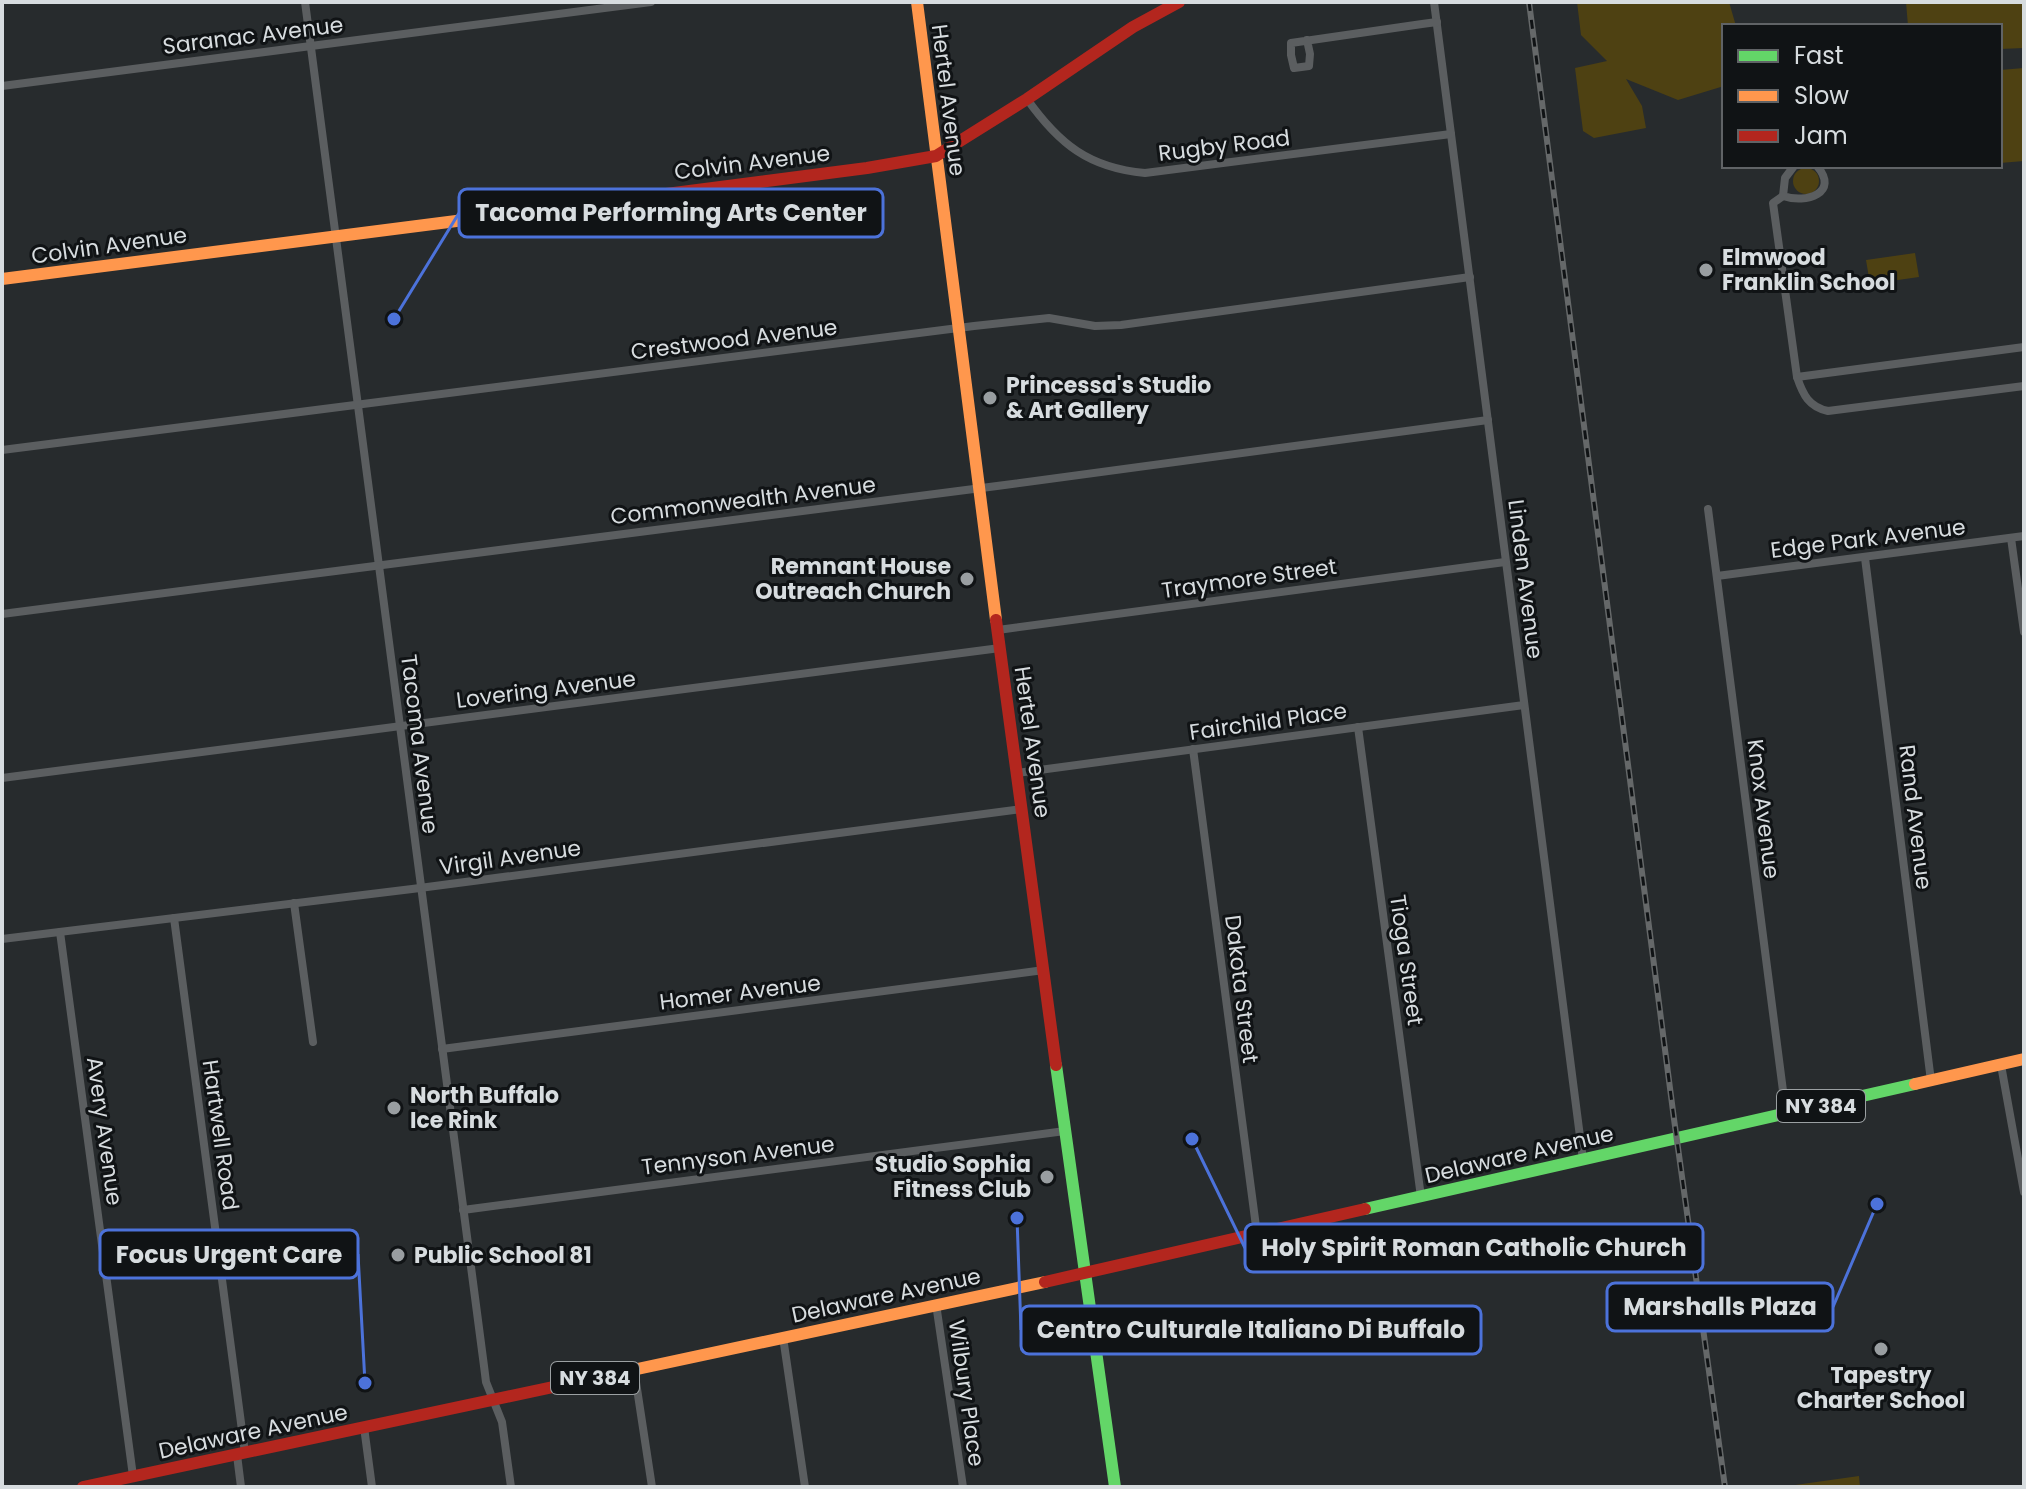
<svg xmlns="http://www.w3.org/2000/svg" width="2026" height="1489" viewBox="0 0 2026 1489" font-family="Poppins,sans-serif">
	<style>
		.green { fill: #4e4112 }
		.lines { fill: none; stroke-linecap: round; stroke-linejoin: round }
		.street { stroke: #5b5e60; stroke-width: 8 }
		.fast { stroke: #63d668; stroke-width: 12 }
		.slow { stroke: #ff974d; stroke-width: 12 }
		.jam { stroke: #b3261e; stroke-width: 12 }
		.rail-casing { stroke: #656869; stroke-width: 6 }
		.rail { stroke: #101315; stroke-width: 3; stroke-dasharray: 9; stroke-linecap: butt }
		.poi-dot { fill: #999ea1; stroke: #101315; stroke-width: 3 }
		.labels { text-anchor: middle; stroke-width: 6; stroke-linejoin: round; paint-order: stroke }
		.shield { fill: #101315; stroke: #9ba0a2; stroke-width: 2 }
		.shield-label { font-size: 20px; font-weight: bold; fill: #d7dcdf }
		.street-label { font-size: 22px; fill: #d7dcdf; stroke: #101315 }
		.poi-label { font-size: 22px; font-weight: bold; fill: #d7dcdf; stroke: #101315; text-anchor: start }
		.leader { fill: none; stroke: #4c72da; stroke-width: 3 }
		.callout-dot { fill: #4c72da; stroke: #101315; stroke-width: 3 }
		.callout { fill: #101315; stroke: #4c72da; stroke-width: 3 }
		.callout-label { font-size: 24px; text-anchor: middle; font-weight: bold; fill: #d7dcdf }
	</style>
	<rect width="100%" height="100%" fill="#272b2d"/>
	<g class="green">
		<polygon points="1577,2 1729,2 1736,26 1724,26 1724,86 1678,100 1626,79 1642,106 1646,128 1594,138 1583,131 1575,68 1607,61 1581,35"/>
		<polygon points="1906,2 2024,2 2024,48 2000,49 2000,26 1908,26"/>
		<polygon points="2024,68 2024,161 2000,163 2000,70"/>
		<circle cx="1806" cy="181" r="13"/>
		<polygon points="1915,253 1919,277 1870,284 1866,260"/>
		<polygon points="1859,1476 1860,1487 1788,1487 1788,1486"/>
	</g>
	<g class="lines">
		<g class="street">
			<polyline points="305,2 484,1366 486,1382 502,1422 511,1487"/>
			<polyline points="1434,2 1583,1160"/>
			<polyline points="1307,40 1310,54 1309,66 1294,68 1291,55 1291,43 1422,24 1437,22"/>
			<polyline points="2,86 651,2"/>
			<path d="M1027,99C1059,144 1089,168 1145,173L1451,134"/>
			<path d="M1794,166L1785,178L1783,196C1806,204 1840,193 1817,166"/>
			<path d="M1783,196L1773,203L1797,377C1803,395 1809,407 1828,411L2024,386"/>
			<polyline points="1797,377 2024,347"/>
			<polyline points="2,450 974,326 1049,318 1095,326 1121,325 1470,277"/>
			<polyline points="1708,509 1786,1114"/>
			<polyline points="2011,538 2024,632"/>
			<polyline points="1865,558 1931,1081"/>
			<polyline points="1717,576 2024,536"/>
			<polyline points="2,614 997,486 1488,420"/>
			<polyline points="998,630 1505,562"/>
			<polyline points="1358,727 1421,1197"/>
			<polyline points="1193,749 1257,1234"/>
			<polyline points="1017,773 1524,705"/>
			<polyline points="2,778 1000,648"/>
			<polyline points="294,903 313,1042"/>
			<polyline points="174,918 245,1453"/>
			<polyline points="60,932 133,1476"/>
			<polyline points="2,939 412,889 1022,809"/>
			<polyline points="442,1049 1044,970"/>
			<polyline points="2001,1065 2024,1192"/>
			<polyline points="463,1210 1065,1131"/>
			<polyline points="936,1304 963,1487"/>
			<polyline points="783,1337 805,1487"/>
			<polyline points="634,1369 652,1487"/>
			<polyline points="364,1427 372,1487"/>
			<polyline points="237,1455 241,1487"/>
		</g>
		<g class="fast">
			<polyline points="1056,1065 1115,1487"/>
			<polyline points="1365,1209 1915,1084"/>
		</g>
		<g class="slow">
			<polyline points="917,2 996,620"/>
			<polyline points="2,279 527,212"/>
			<polyline points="1915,1084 2024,1059"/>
			<polyline points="600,1377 1045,1282"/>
		</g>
		<g class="jam">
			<polyline points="527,212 867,168 936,156 1027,99 1133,27 1179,2"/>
			<polyline points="996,620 1056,1065"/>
			<polyline points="1045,1282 1365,1209"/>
			<polyline points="83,1487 600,1377"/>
		</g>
		<g class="rail-casing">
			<polyline id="rail" points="1529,2 1674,1119 1725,1487"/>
		</g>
		<use href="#rail" class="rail"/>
	</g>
	<g class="poi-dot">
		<circle cx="1706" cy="270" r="8"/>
		<circle cx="990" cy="398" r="8"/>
		<circle cx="967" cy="579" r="8"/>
		<circle cx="394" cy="1108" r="8"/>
		<circle cx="1047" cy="1177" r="8"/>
		<circle cx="398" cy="1255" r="8"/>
		<circle cx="1881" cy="1349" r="8"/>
	</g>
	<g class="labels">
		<g class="shield">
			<rect x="1777" y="1090" width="88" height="32" rx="6"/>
			<rect x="551" y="1362" width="88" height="32" rx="6"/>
		</g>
		<g class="shield-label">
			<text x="1821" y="1113">NY 384</text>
			<text x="595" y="1385">NY 384</text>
		</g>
		<g class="street-label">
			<text transform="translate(253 35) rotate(-7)" y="8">Saranac Avenue</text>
			<text transform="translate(949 100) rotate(83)" y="8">Hertel Avenue</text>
			<text transform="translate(1224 145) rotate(-7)" y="8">Rugby Road</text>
			<text transform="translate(752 162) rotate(-7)" y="8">Colvin Avenue</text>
			<text transform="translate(109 245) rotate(-8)" y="8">Colvin Avenue</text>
			<text transform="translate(734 339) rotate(-7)" y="8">Crestwood Avenue</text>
			<text transform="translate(743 500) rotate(-7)" y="8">Commonwealth Avenue</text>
			<text transform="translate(1868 538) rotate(-7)" y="8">Edge Park Avenue</text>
			<text transform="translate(1249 578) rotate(-8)" y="8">Traymore Street</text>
			<text transform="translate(1526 579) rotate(83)" y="8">Linden Avenue</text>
			<text transform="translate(546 689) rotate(-7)" y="8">Lovering Avenue</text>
			<text transform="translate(1268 721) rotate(-8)" y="8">Fairchild Place</text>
			<text transform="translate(1033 742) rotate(82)" y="8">Hertel Avenue</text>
			<text transform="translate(420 744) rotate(83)" y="8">Tacoma Avenue</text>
			<text transform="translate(1764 809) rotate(83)" y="8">Knox Avenue</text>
			<text transform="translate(1916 817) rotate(83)" y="8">Rand Avenue</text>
			<text transform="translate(510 857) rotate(-8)" y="8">Virgil Avenue</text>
			<text transform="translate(1407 960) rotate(82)" y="8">Tioga Street</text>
			<text transform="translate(1242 989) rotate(83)" y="8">Dakota Street</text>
			<text transform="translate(740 992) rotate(-7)" y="8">Homer Avenue</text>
			<text transform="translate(105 1131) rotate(82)" y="8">Avery Avenue</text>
			<text transform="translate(221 1135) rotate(82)" y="8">Hartwell Road</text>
			<text transform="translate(1519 1154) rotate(-13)" y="8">Delaware Avenue</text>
			<text transform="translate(738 1155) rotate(-7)" y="8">Tennyson Avenue</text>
			<text transform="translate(886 1295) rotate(-12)" y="8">Delaware Avenue</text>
			<text transform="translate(967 1393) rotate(82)" y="8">Wilbury Place</text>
			<text transform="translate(253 1431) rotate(-12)" y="8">Delaware Avenue</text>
		</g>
		<g class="poi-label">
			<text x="1722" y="265">Elmwood<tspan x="1722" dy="25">Franklin School</tspan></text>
			<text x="1006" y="393">Princessa's Studio<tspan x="1006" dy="25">&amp; Art Gallery</tspan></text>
			<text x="951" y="574" text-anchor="end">Remnant House<tspan x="951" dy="25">Outreach Church</tspan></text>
			<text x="410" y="1103">North Buffalo<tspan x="410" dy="25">Ice Rink</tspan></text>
			<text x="1031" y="1172" text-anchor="end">Studio Sophia<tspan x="1031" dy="25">Fitness Club</tspan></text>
			<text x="414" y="1263">Public School 81</text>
			<text x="1881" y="1383" text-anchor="middle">Tapestry<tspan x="1881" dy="25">Charter School</tspan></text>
		</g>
	</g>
	<path class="leader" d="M394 319L459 213M1192 1139L1245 1248M365 1383L358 1254M1877 1204L1833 1307M1017 1218L1021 1330"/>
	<g class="callout-dot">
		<circle cx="394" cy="319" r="8"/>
		<circle cx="1192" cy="1139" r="8"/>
		<circle cx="365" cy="1383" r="8"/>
		<circle cx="1877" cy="1204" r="8"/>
		<circle cx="1017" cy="1218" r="8"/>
	</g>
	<g class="callout">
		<rect x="459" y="189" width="424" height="48" rx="8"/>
		<rect x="1245" y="1224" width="458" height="48" rx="8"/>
		<rect x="100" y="1230" width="258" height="48" rx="8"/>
		<rect x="1607" y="1283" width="226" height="48" rx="8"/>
		<rect x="1021" y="1306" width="460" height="48" rx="8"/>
	</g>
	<g class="callout-label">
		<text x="671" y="221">Tacoma Performing Arts Center</text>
		<text x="1474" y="1256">Holy Spirit Roman Catholic Church</text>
		<text x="229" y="1263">Focus Urgent Care</text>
		<text x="1720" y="1315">Marshalls Plaza</text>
		<text x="1251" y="1338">Centro Culturale Italiano Di Buffalo</text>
	</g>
	<rect width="2026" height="1489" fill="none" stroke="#d7dcdf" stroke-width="8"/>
	<rect x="1722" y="24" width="280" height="144" fill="#101315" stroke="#606366" stroke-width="2"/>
	<rect x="1738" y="50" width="40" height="12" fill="#63d668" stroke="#606366" stroke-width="2"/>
	<text x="1794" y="64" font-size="24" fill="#d7dcdf">Fast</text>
	<rect x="1738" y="90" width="40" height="12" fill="#ff974d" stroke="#606366" stroke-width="2"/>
	<text x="1794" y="104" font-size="24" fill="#d7dcdf">Slow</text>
	<rect x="1738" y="130" width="40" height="12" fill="#b3261e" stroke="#606366" stroke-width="2"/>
	<text x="1794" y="144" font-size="24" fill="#d7dcdf">Jam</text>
</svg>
